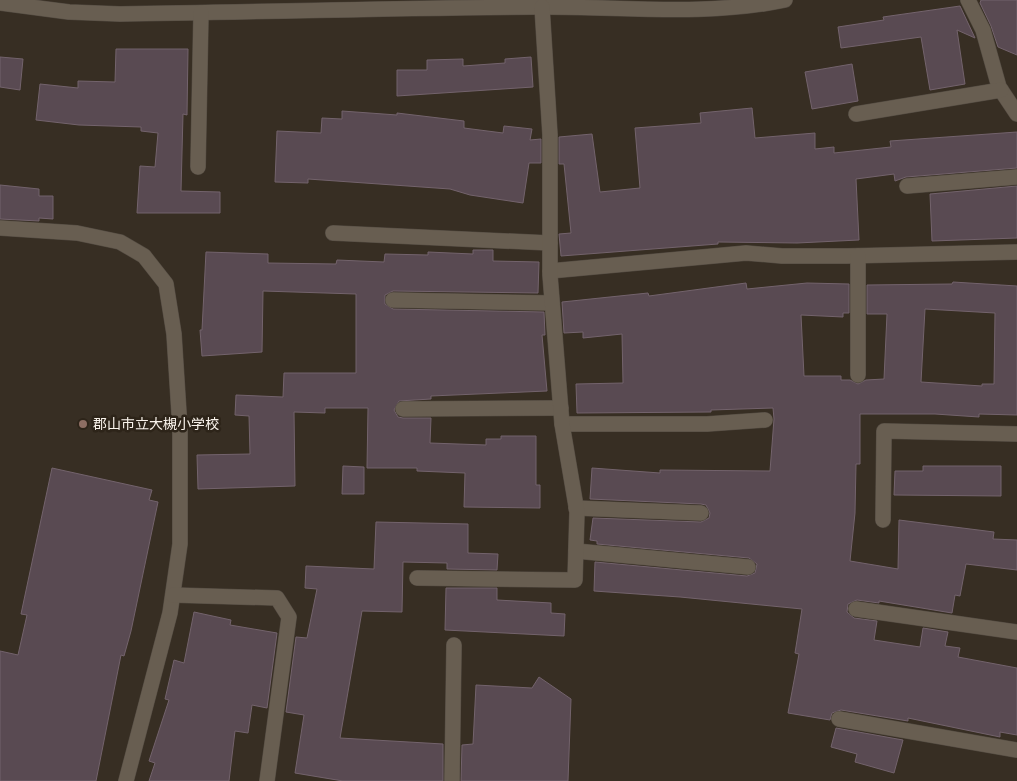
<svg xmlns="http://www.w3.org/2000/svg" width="1017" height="781" viewBox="0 0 1017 781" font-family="'Public Sans','Noto Sans JP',sans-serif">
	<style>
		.building { fill: #594a52; stroke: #73636c; fill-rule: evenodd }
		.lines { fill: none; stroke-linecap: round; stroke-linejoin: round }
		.street-casing { stroke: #534b42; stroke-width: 16 }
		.street { stroke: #685e51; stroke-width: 15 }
		.education-dot { fill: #8d6e63; stroke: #2d2419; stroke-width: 2 }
		.labels { text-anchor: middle; stroke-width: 5; stroke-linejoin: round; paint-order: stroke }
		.poi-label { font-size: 14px; fill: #f9f3eb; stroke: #2d2419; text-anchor: start }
	</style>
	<rect width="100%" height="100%" fill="#372e23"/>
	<g class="building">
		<polygon points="981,0 1017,0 1017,55 998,47 991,26 980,3"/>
		<polygon points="960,6 975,38 957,30 965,84 930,90 921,37 841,48 838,27 884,20 883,17"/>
		<polygon points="116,49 188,49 187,115 183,114 181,191 220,192 220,213 137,213 140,166 155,167 158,133 141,131 141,127 79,125 36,120 40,84 78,88 78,81 115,82"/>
		<polygon points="0,57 23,59 20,90 0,87"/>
		<polygon points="531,57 533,87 397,96 397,70 427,70 427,60 463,59 463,66 505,63 505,59"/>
		<polygon points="852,64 858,101 812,109 805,72"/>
		<polygon points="752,108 755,138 815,133 815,149 834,147 834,153 891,147 890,141 1017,132 1017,168 906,177 895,181 894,174 856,179 859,240 797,243 718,242 718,244 561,256 559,234 571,233 564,164 559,164 559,137 592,134 600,192 640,188 635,128 701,123 700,113"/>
		<polygon points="342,111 397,115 397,113 464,121 464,128 503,133 504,126 532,129 530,140 541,139 541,163 529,163 523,203 470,195 450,189 308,179 308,183 275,182 277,131 321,133 322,118 342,119"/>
		<polygon points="0,185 39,189 39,196 53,196 53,219 39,218 39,221 0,219"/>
		<polygon points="1017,186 1017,238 932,241 930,194"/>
		<polygon points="473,250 493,250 493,261 539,262 538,293 393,291 385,295 385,304 393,309 544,312 545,335 542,335 547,391 431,396 431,399 399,401 394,410 398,417 403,418 431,418 430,443 486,445 486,439 501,439 501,436 536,436 536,485 540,485 540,508 464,507 465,473 417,471 417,468 367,468 368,408 325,408 325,413 294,412 295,486 198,489 197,455 250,454 249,416 235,415 236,395 283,397 284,373 356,373 356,294 263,291 262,352 202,356 200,330 202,330 206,252 268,254 268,263 336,264 337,260 384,262 385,254 428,255 428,252 473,254"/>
		<path d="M953,282L1017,286V415L979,414V417L935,414H860V464H856L855,513L850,561L898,569L899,520L994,532L993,539L1017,540V570L966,564L960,596L955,595L952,613L879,601V603L857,600L848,604L847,612L854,618L877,621L874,640L920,647L923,628L948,632L945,646L960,648L958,657L1017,668V735L1000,732V737L908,718V721L841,710L832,713L830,720L788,713L799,654L795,653L802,609L680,597L594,591L595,562L747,576L755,573L757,564L749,558L597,544V541L590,540L593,518L701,522L709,518L710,513L706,505L701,504L590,499L592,468L660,473V470L770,471L774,419L773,408L711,410V412L577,413L576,384L623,383L622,334L583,338V332L564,333L562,302L648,293L649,296L746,283L747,289L807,283L849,284V313H843V317L801,315L804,376H841V380H850L858,384L866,380L884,379L887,314H867V285L952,284ZM925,309L995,313L994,384H982V386L921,382Z"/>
		<polygon points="343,466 364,467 364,494 342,494"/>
		<polygon points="923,466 1001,466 1001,496 894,495 895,471 923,471"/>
		<polygon points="52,468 152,490 149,500 158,502 131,631 124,656 121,655 96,781 0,781 0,651 18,655 27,615 21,614"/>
		<polygon points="376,522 468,524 468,553 498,554 497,570 447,569 447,563 403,562 402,612 362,611 340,738 443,744 443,781 343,781 295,773 304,715 286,712 296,637 307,638 317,589 305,588 306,566 374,569"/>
		<polygon points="446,588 497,588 497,600 551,603 551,613 565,614 564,636 445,630"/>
		<polygon points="194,612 231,620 230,625 277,633 267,708 252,705 248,733 235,731 229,781 149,781 155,763 149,761 169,700 165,699 174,660 184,663"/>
		<polygon points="539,677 571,699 568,781 461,781 462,745 473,744 476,685 532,688"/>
		<polygon points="836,728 903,740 894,773 855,762 857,754 831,747"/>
	</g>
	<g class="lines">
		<g class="street-casing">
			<g id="street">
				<polyline points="968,0 983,30 999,87 1017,114"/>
				<path d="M0,3L69,12L120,14C258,12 397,8 536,7C618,6 704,17 785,0"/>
				<polyline points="856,114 1001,90"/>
				<polyline points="198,167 201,13"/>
				<polyline points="907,186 1017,177"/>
				<polyline points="0,228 77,233 120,242 144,256 166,284 174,334 180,429 180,544 170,613 126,781"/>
				<polyline points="333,233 550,243"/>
				<polyline points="550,271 746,253 782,256 847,256 1017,252"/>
				<polyline points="393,300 552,303"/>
				<polyline points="858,375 858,256"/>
				<polyline points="403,409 561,408"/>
				<polyline points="562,424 707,424 765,420"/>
				<polyline points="576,508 701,513"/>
				<polyline points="883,520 884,431 1017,434"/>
				<polyline points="576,551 748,567"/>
				<polyline points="417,578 575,580 577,512 562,424 550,275 550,135 542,7"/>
				<polyline points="173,595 277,598 289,617 267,781"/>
				<polyline points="856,609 1017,632"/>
				<polyline points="839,719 1017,750"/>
				<polyline points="452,781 454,645"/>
			</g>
		</g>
		<use href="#street" class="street"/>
	</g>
	<circle class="education-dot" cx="83" cy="424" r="5"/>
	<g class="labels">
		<g class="poi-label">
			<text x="93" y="429">郡山市立大槻小学校</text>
		</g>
	</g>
</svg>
